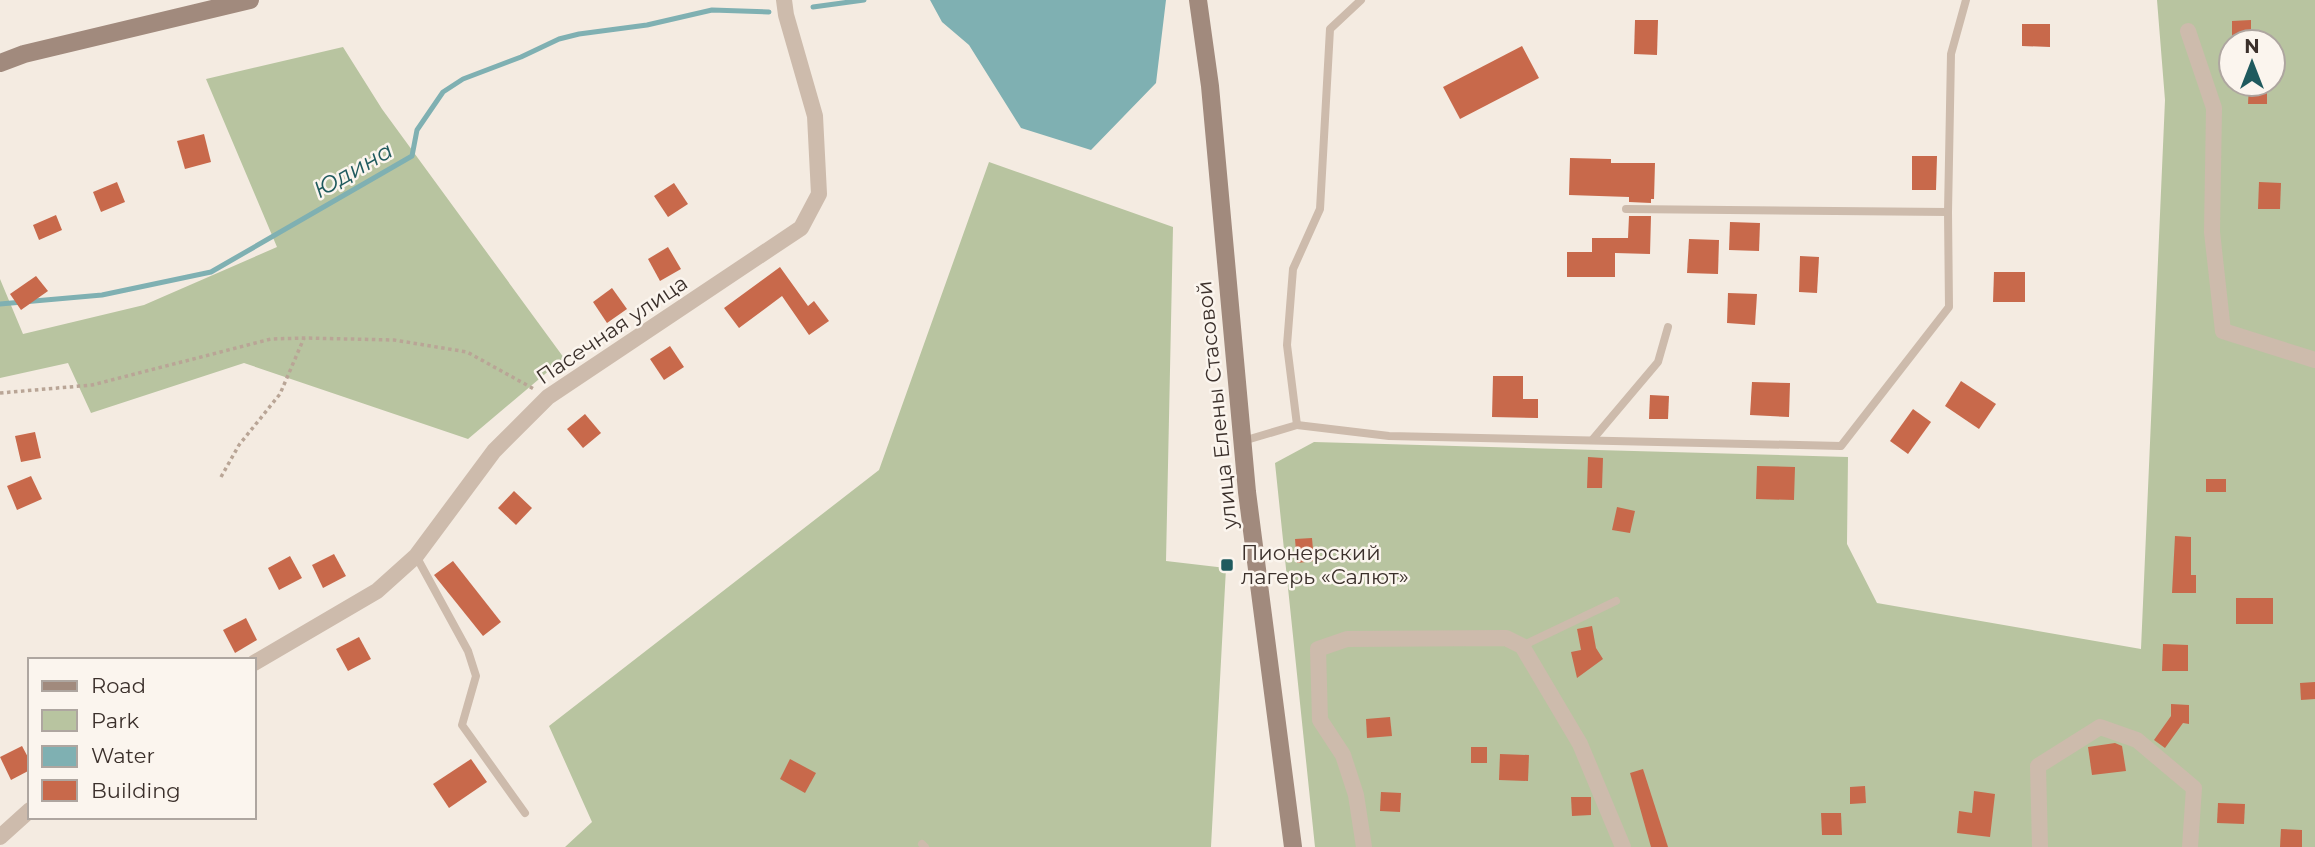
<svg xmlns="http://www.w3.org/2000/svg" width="2315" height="847" viewBox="0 0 2315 847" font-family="Montserrat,sans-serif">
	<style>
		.green { fill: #b8c4a0; fill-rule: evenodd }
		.water { fill: #7fb0b2 }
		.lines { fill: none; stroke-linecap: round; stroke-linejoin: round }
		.stream { stroke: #7fb0b2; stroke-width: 5 }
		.building { fill: #c8694b }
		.path { stroke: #b9a596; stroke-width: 3.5; stroke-dasharray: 3.5 3.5; stroke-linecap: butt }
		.service { stroke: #cdbbac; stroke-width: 8 }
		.minor { stroke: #cdbbac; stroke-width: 16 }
		.secondary { stroke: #a18a7d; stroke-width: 18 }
		.poi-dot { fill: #1f5a5e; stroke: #fbf5ee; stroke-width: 2.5 }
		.labels { text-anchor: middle; stroke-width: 5; stroke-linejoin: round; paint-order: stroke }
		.street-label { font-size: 21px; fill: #3b302b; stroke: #fbf5ee }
		.poi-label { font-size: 21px; fill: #3b302b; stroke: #fbf5ee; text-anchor: start }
		.water-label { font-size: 23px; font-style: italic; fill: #1f5a5e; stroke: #fbf5ee }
	</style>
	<rect width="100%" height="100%" fill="#f4ebe1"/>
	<g class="green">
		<path d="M2157,0H2315V847H1315L1275,463L1314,442L1848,457L1847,544L1877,603L2141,649L2165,100ZM2231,42H2273V84H2231Z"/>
		<polygon points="343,47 382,109 564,358 468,439 244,363 91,413 68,363 0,378 0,279 23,334 144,305 277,247 206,79"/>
		<polygon points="989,162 1173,227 1166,561 1226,568 1211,847 565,847 592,822 549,726 879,470"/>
	</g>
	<polygon class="water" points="930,0 1166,0 1156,83 1091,150 1021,128 969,45 942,22"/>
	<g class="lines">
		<g class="stream">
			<polyline points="813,7 864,0"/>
			<polyline points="0,304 102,295 211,272 412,156 417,130 443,92 463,79 521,57 559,39 579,34 647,25 712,10 769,12"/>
		</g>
	</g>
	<g class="building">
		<polygon points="1635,20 1658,20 1657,55 1634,54"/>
		<polygon points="2251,20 2251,42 2232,42 2232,21"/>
		<polygon points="2022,24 2050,24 2050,47 2022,46"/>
		<polygon points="1522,46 1539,78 1460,119 1443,87"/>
		<polygon points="2249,84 2267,84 2267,104 2248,104"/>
		<polygon points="204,134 211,162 185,169 177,141"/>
		<polygon points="1912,156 1937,156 1936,190 1912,190"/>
		<polygon points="1570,158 1611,159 1611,163 1655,163 1654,199 1651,199 1651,203 1629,202 1629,197 1569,195"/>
		<polygon points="117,182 125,202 101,212 93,192"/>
		<polygon points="2259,182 2281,183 2280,209 2258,209"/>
		<polygon points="674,183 688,204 668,217 654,196"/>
		<polygon points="56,215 62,230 39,240 33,225"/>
		<polygon points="1629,216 1651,216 1650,254 1615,253 1615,277 1567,277 1567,252 1592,252 1592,238 1628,238"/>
		<polygon points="1730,222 1760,223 1759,251 1729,250"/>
		<polygon points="1689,239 1719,240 1718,274 1687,273"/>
		<polygon points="668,247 681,269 660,281 648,259"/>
		<polygon points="1800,256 1819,257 1817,293 1799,292"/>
		<polygon points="780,267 808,306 814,301 829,321 809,335 782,296 739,328 724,308"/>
		<polygon points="1994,272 2025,272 2025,302 1993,302"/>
		<polygon points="36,276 48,291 21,310 10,294"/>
		<polygon points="612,288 627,309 607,323 593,302"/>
		<polygon points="1728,293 1757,294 1755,325 1727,323"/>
		<polygon points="670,346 684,367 664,380 650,359"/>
		<polygon points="1493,376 1523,376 1523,399 1538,399 1538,418 1492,417"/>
		<polygon points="1961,381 1996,404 1979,429 1945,406"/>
		<polygon points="1752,382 1790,383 1789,417 1750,415"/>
		<polygon points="1650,395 1669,396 1668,419 1649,419"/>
		<polygon points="1913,409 1931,422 1908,454 1890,441"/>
		<polygon points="585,414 601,433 583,448 567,429"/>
		<polygon points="35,432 41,458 21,462 15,436"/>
		<polygon points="1588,457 1603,458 1602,488 1587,488"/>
		<polygon points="1757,466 1795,467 1794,500 1756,499"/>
		<polygon points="31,476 42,499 17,510 7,486"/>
		<rect x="2206" y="479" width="20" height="13"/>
		<polygon points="514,491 532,508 516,525 498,508"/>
		<polygon points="1617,507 1635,511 1630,533 1612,530"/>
		<polygon points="2175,536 2191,537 2191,575 2196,575 2196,593 2172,593"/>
		<polygon points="1312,538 1314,561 1297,563 1295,539"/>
		<polygon points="334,554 346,576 323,588 312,565"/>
		<polygon points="290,556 302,578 279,590 268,568"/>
		<polygon points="453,561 501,622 483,636 434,575"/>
		<rect x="2236" y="598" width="37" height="26"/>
		<polygon points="246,618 257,640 235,653 223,630"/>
		<polygon points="1592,626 1596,648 1603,659 1577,678 1571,652 1581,650 1577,629"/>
		<polygon points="359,637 371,659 348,671 336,649"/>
		<polygon points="2163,644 2188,645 2188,671 2162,671"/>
		<polygon points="2315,682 2315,699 2301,700 2300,683"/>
		<polygon points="2171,704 2189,705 2189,724 2183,723 2165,748 2154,740 2171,716"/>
		<polygon points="1390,717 1392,736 1367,738 1366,719"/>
		<polygon points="2115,743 2122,746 2126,771 2092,775 2088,747"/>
		<polygon points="22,746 30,761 30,770 11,780 0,757"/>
		<rect x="1471" y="747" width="16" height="16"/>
		<polygon points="1500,754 1529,755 1528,781 1499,780"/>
		<polygon points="471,759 487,782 449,808 433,784"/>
		<polygon points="790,759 816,773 805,793 780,779"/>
		<polygon points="1643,769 1668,847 1651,847 1630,773"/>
		<polygon points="1865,786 1866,803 1850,804 1850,787"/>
		<polygon points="1974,791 1995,794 1990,837 1957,833 1959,811 1972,813"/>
		<polygon points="1381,792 1401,793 1400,812 1380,811"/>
		<polygon points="1571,797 1591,797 1591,815 1572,816"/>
		<polygon points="2218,803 2245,804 2244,824 2217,823"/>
		<polygon points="1821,813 1841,813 1842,835 1822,835"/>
		<polygon points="2281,829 2302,830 2302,847 2280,847"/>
	</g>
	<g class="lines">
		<g class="path">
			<polyline points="0,393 92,385 271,339 304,338 394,340 467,352 534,389"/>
			<polyline points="221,477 239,445 280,394 304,338"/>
		</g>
		<g class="service">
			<polyline points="1626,209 1948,212"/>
			<polyline points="1297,425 1389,436 1841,446 1949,307 1948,212 1951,54 1966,0"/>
			<polyline points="1593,439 1658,362 1668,327"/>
			<polyline points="1243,441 1297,425 1287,345 1293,269 1320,209 1330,29 1361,0"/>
			<polyline points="416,556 468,651 476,676 462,725 525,813"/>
			<polyline points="1522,646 1616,601"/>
			<polyline points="922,844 925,847"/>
		</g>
		<g class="minor">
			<polyline points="2188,31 2214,108 2212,232 2223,331 2315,360"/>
			<polyline points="254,663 377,591 416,556 494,451 548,397 801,228 819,194 815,116 786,15 784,0"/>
			<polyline points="0,837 30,810"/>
			<polyline points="1364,847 1356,795 1343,755 1320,720 1318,649 1347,639 1506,638 1522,646 1580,744 1623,847"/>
			<polyline points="2040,847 2038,766 2100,727 2137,740 2194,788 2190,847"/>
		</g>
		<g class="secondary">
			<polyline points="1198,0 1210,86 1247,492 1293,847"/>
			<polyline points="0,63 24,54 250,0"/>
		</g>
	</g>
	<rect class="poi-dot" x="1220" y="558" width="14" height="14" rx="3.5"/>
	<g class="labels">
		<g class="street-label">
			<text transform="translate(612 330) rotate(-34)" y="7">Пасечная улица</text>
			<text transform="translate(1217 405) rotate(-96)" y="7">улица Елены Стасовой</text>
		</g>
		<g class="poi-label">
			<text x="1241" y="560">Пионерский<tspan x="1241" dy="24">лагерь «Салют»</tspan></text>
		</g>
		<g class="water-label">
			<text transform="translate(353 170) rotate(-30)" y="8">Юдина</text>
		</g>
	</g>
	<rect x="28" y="658" width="228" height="161" fill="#fbf5ee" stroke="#aea6a0" stroke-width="2"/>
	<rect x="42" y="681" width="35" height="10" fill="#a18a7d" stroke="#aea6a0" stroke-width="2"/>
	<text x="91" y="693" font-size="21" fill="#3b302b">Road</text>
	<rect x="42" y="710" width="35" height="21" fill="#b8c4a0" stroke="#aea6a0" stroke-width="2"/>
	<text x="91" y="728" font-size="21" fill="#3b302b">Park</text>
	<rect x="42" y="746" width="35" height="21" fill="#7fb0b2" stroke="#aea6a0" stroke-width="2"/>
	<text x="91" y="763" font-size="21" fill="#3b302b">Water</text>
	<rect x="42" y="780" width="35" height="21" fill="#c8694b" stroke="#aea6a0" stroke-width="2"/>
	<text x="91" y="798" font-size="21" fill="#3b302b">Building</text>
	<g transform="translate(2252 63)"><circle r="33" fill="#fbf5ee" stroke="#aea6a0" stroke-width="2"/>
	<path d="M0-5L12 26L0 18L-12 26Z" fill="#1f5a5e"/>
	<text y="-10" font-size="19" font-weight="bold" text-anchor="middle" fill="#3b302b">N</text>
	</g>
</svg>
